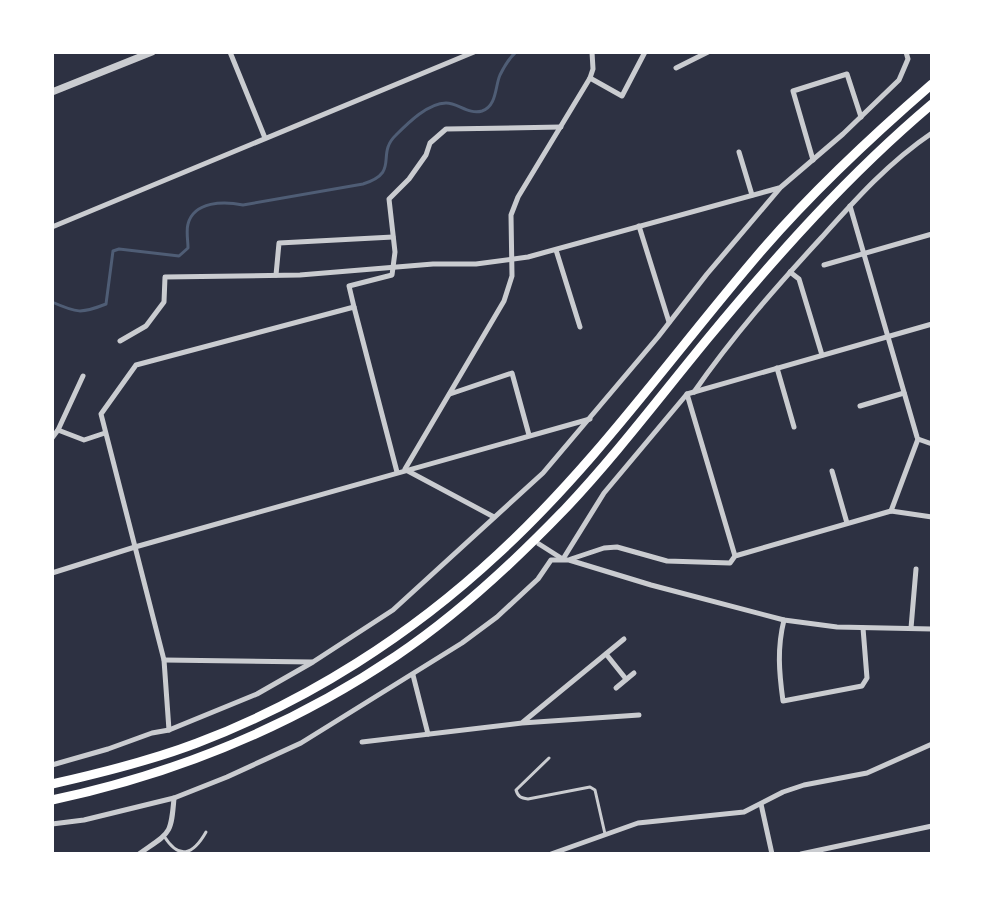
<svg xmlns="http://www.w3.org/2000/svg" width="984" height="906" viewBox="0 0 984 906" font-family="Roboto,sans-serif">
	<style>
		.lines { fill: none; stroke-linecap: round; stroke-linejoin: round }
		.stream { stroke: #4f5d75; stroke-width: 3 }
		.service { stroke: #caccd0; stroke-width: 3 }
		.minor { stroke: #caccd0; stroke-width: 5 }
		.tertiary { stroke: #caccd0; stroke-width: 7 }
		.motorway { stroke: #fff; stroke-width: 9 }
	</style>
	<rect width="100%" height="100%" fill="#2d3142"/>
	<g class="lines">
		<path class="stream" d="M52,302C77,313 81,314 106,304L113,251L119,249L179,256L188,248C188,240 186,231 188,224C194,201 224,201 243,205L363,184C401,172 375,155 396,135C408,123 428,103 446,103C458,103 469,115 482,111C497,106 495,86 500,75C504,67 509,58 516,52"/>
		<g class="service">
			<path d="M549,758L516,790C518,797 521,798 528,799L590,787L595,790L605,834"/>
			<path d="M164,836C179,860 193,855 206,832"/>
		</g>
		<g class="minor">
			<polyline points="230,52 265,138"/>
			<polyline points="676,68 708,52"/>
			<polyline points="590,78 622,96 645,52"/>
			<polyline points="739,152 752,195"/>
			<polyline points="813,160 793,91 847,74 861,117"/>
			<polyline points="850,206 917,437 918,439 932,444"/>
			<polyline points="639,226 669,322"/>
			<polyline points="52,227 474,52"/>
			<polyline points="556,250 580,327"/>
			<polyline points="824,265 932,234"/>
			<polyline points="790,272 799,279 822,355"/>
			<polyline points="276,275 279,243 393,237"/>
			<polyline points="354,307 349,286 392,275 395,252 389,199 409,179 426,155 430,143 446,129 561,127"/>
			<polyline points="120,341 146,326 164,302 165,277 300,275 433,264 476,264 528,257 779,188"/>
			<polyline points="777,368 794,427"/>
			<path d="M694,392C732,337 777,286 822,237C856,199 889,162 932,133"/>
			<polyline points="450,394 512,373 529,435"/>
			<polyline points="687,394 735,556"/>
			<polyline points="860,406 904,393"/>
			<polyline points="58,430 84,440 105,433"/>
			<polyline points="52,438 58,430 83,376"/>
			<polyline points="405,469 504,301 512,276 511,215 518,197 590,78 593,69 592,52"/>
			<polyline points="406,470 494,517"/>
			<polyline points="832,471 847,523"/>
			<polyline points="891,511 918,439"/>
			<polyline points="539,544 561,558"/>
			<polyline points="563,559 604,493 687,394 932,324"/>
			<polyline points="571,559 604,548 617,547 667,561 730,563 735,556 891,511 932,517"/>
			<polyline points="52,573 135,547 590,419"/>
			<path d="M784,620C777,648 779,672 783,701L862,686L867,678L863,628"/>
			<polyline points="911,628 916,569"/>
			<polyline points="606,654 626,679"/>
			<polyline points="164,660 312,662"/>
			<polyline points="413,675 428,734"/>
			<polyline points="616,688 634,673"/>
			<polyline points="523,722 624,639"/>
			<polyline points="169,730 164,660 101,414 136,365 354,307 397,472"/>
			<polyline points="362,742 522,723 639,715"/>
			<polyline points="52,765 108,749 152,733 169,730 257,694 313,662 393,610 543,473 658,337 707,274 781,187 843,134 899,80 908,59 906,52"/>
			<polyline points="761,804 772,854"/>
			<polyline points="52,824 84,820 174,798 227,777 301,743 462,643 497,617 538,579 551,560 569,560 651,585 784,620 837,627 932,629"/>
			<path d="M139,854C170,832 171,836 174,798"/>
			<polyline points="551,854 638,823 744,812 783,792 804,785 867,773 932,744"/>
			<polyline points="801,854 932,826"/>
		</g>
		<polyline class="tertiary" points="52,92 152,52"/>
		<g class="motorway">
			<path d="M52,784C101,773 150,761 197,743C308,701 411,635 498,554C597,463 675,351 763,249C815,189 872,136 932,84"/>
			<path d="M52,800C175,774 292,726 396,656C457,615 514,562 565,509C616,455 662,394 709,337C778,254 849,174 932,104"/>
		</g>
	</g>
	<rect width="984" height="906" fill="none" stroke="#ffffff" stroke-width="108"/>
</svg>
